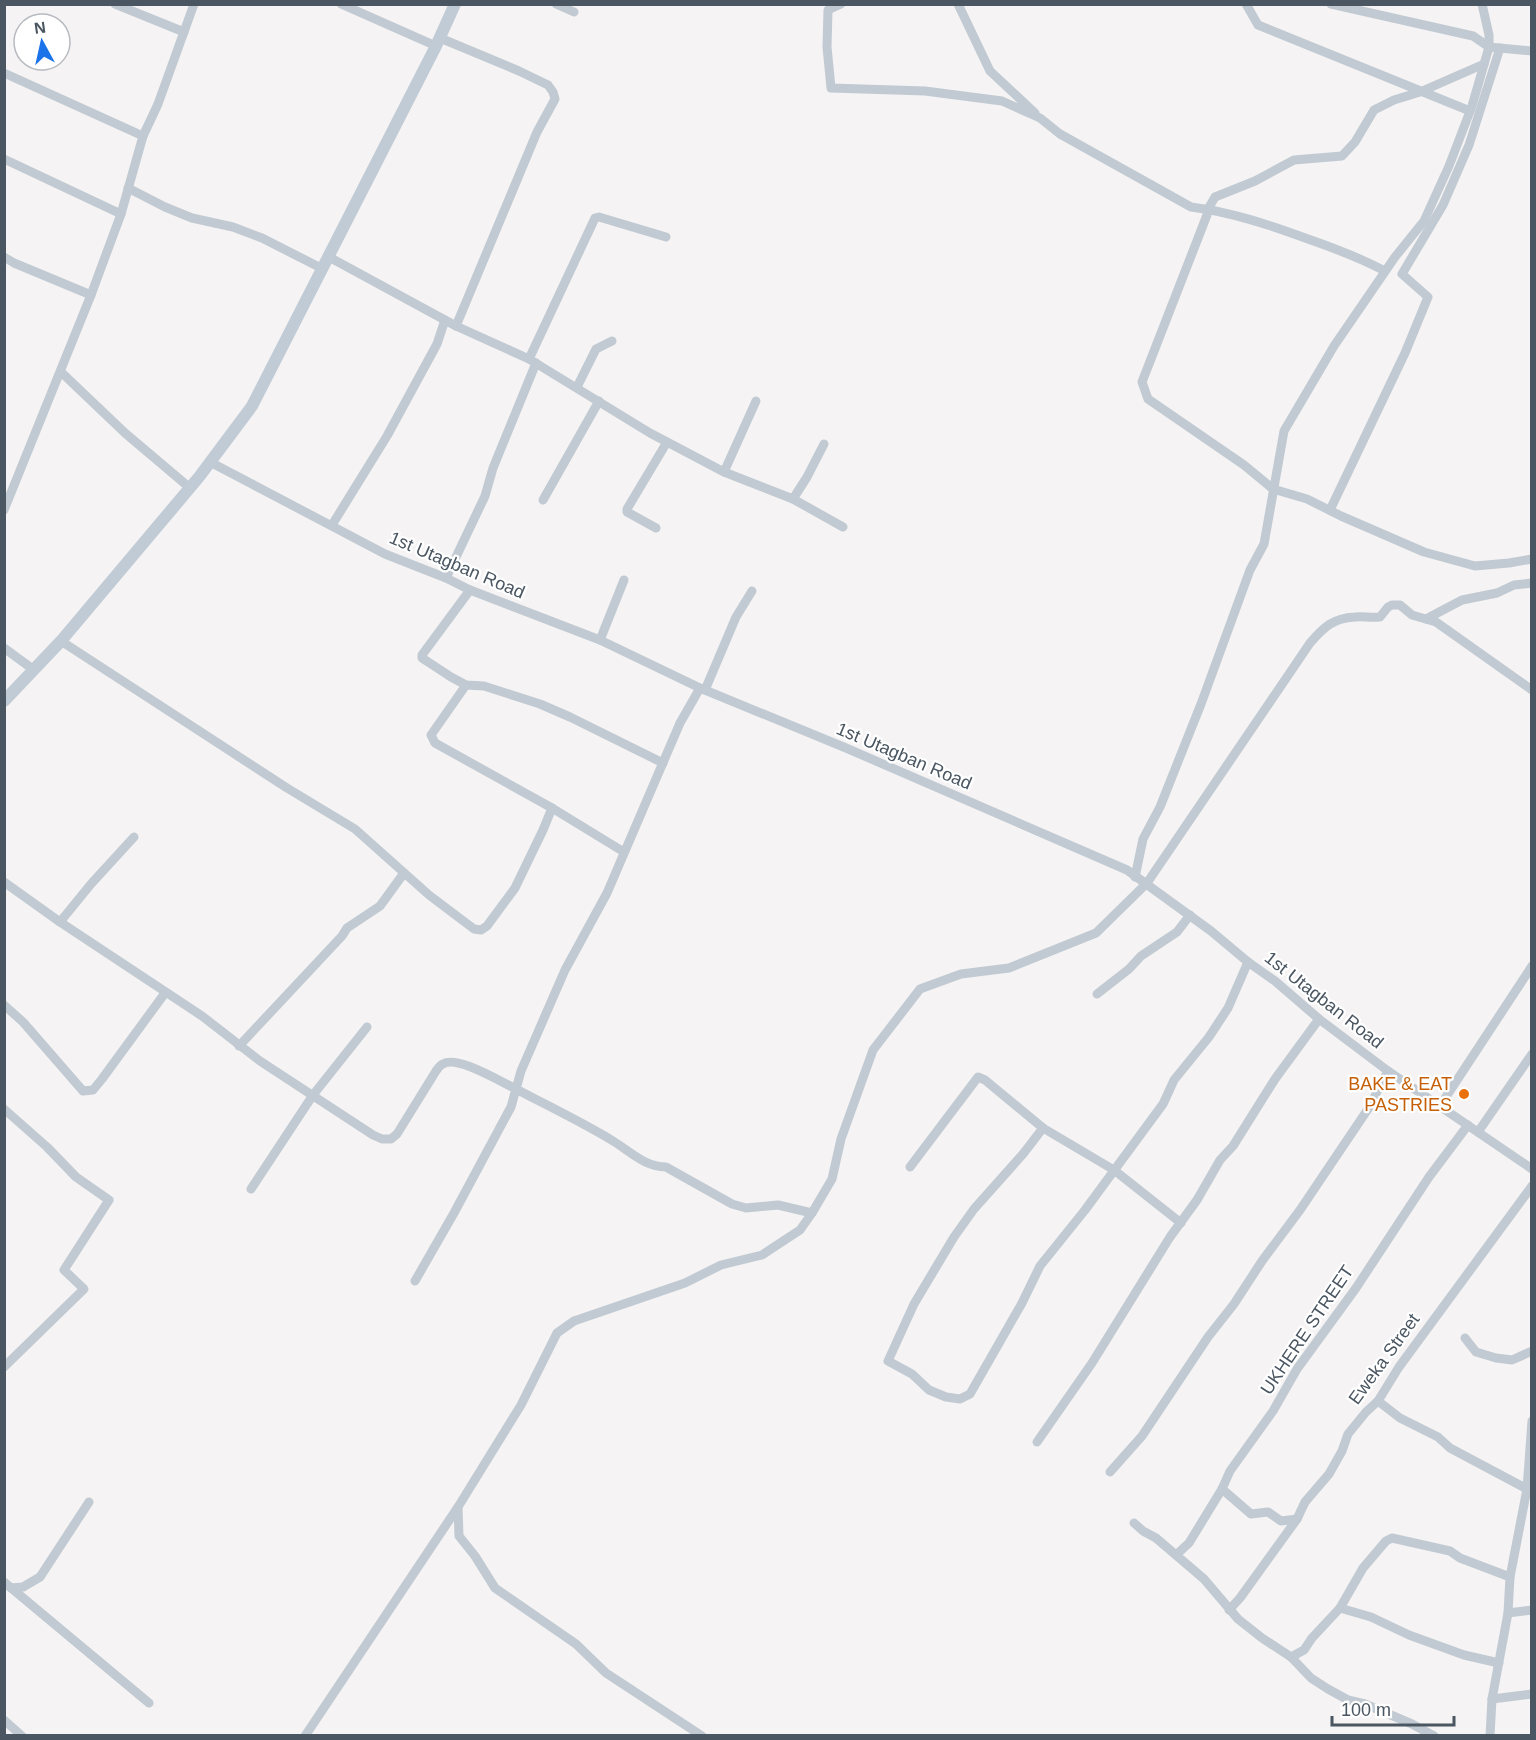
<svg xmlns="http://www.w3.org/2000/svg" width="1536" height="1740" viewBox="0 0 1536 1740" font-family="Helvetica,sans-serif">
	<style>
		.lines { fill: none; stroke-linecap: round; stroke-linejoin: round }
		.minor { stroke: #c1cad2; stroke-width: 9 }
		.secondary { stroke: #c1cbd6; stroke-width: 12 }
		.food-dot { fill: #e8710a; stroke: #fff; stroke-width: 2 }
		.labels { text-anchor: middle; stroke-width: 4.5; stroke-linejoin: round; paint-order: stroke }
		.street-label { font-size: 18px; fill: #4a5661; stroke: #fff }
		.food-label { font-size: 18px; fill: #c56008; stroke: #fff; text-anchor: end }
	</style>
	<rect width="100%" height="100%" fill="#f5f3f3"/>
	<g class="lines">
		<g class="minor">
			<polyline points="115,4 184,32"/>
			<polyline points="341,4 436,46"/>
			<polyline points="556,4 574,12"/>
			<path d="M841,4L828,10L827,47L831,88L925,91L1002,101L1040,118L1060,134L1191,207C1231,212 1270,225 1308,239C1334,248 1360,258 1385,271"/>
			<polyline points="958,4 990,71 1035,113"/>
			<polyline points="1246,4 1258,25 1470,111"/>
			<polyline points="1331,4 1473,36 1489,47 1532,51"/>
			<polyline points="440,38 519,71 548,85 553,92 555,99 537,132 456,326"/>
			<polyline points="1484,64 1420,92 1394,100 1374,110 1355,142 1342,156 1294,160 1255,181 1215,197 1208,209 1207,215 1142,382 1148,399 1244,465 1273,489 1307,499 1341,516 1424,552 1475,566 1509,563 1532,559"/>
			<polyline points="4,73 143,136"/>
			<polyline points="4,159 121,214"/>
			<polyline points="128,188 165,207 192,218 233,227 262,238 323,269"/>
			<polyline points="4,257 14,263 91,295"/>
			<polyline points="329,257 456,326 529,359 650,433 724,472 793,499 843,527"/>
			<polyline points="529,359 595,218 599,217 666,237"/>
			<polyline points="61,372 125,433 190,488"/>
			<polyline points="577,387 596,349 612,341"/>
			<polyline points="210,462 385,554 446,578 470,590 600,640 700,688 846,748 1127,870 1211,931 1248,962 1275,981 1319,1019 1388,1071 1532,1169"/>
			<polyline points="724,472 756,401"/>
			<polyline points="793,499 807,477 824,444"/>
			<polyline points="543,500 599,401"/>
			<polyline points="4,510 91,295 121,214 143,136 158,104 194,4"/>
			<polyline points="1330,510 1405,353 1428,297 1402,274 1443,205 1469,145 1500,48"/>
			<polyline points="332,525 387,436 437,344 445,320"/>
			<polyline points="656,528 627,512 627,509 667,442"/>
			<polyline points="446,578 485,496 493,468 536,363"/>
			<polyline points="470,590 422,655 422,658 451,677 466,685 484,686 540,704 570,717 663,763"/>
			<polyline points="1426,619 1462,600 1497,593 1514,585 1532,583"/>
			<polyline points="600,640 624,580"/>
			<polyline points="61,641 287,788 355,829 429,895 474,929 481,930 487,926 515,888 543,830 552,808"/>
			<polyline points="4,648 34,670"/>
			<polyline points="466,685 431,735 435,743 552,808 624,852"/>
			<path d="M700,688L680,723L607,893L565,970L521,1071L516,1089C548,1106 582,1122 613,1141C631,1152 645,1167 666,1167L732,1204L746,1208L778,1205L812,1213"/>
			<polyline points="705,690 736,617 752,591"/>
			<polyline points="1135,877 1143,839 1160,807 1201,704 1250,570 1264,544 1284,431 1334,346 1395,257 1424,221 1449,166 1472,106 1489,47 1489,35 1482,4"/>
			<path d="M4,882L60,922L202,1016L260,1061L373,1135L382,1139H391L397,1134L436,1071C438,1068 440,1065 443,1064C457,1055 501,1082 516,1089L511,1107L454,1213L415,1281"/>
			<polyline points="60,922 91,884 134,837"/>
			<polyline points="1097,994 1129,969 1141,956 1177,932 1190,915"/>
			<polyline points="4,1005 23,1022 83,1091 93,1090 102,1079 165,993"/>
			<polyline points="239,1046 342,936 347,928 380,906 404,873"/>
			<polyline points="1440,1106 1532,966"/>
			<polyline points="4,1109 47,1147 76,1177 109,1200 64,1270 84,1289 4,1367"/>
			<polyline points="1043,1128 1023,1154 974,1209 954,1237 914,1304 888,1361 912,1374 929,1390 946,1397 960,1399 970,1394 1022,1303 1040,1266 1085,1210 1163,1104 1174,1080 1209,1037 1228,1008 1248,962"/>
			<polyline points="1478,1132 1532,1054"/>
			<polyline points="910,1167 978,1077 985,1080 1043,1128 1114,1170 1181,1223"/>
			<polyline points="251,1189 313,1095 367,1027"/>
			<polyline points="1465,1338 1476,1352 1496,1358 1512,1360 1532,1351"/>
			<polyline points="1378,1401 1400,1418 1438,1437 1450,1448 1527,1489"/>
			<polyline points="1037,1442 1092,1363 1170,1237 1197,1200 1220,1160 1233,1146 1275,1079 1319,1019"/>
			<polyline points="1110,1472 1142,1436 1208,1337 1234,1304 1262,1261 1300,1210 1368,1109 1388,1071"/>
			<polyline points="1222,1489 1251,1514 1268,1512 1281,1521 1297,1519"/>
			<polyline points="1134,1523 1143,1531 1156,1538 1204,1579 1238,1619 1262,1638 1291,1657 1311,1678 1328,1689 1348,1700 1365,1704 1412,1724 1434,1736"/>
			<polyline points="1176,1555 1189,1543 1222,1489 1230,1471 1273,1411 1297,1369 1356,1288 1429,1177 1468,1125"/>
			<polyline points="4,1582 149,1703"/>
			<polyline points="11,1588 23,1587 40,1577 89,1502"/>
			<polyline points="1340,1608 1371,1617 1409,1635 1464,1655 1499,1663"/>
			<polyline points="1229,1610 1240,1598 1297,1519 1305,1502 1329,1474 1342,1451 1348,1434 1366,1412 1378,1401 1399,1367 1532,1186"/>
			<polyline points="1508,1613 1532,1610"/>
			<polyline points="1291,1657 1304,1650 1312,1638 1340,1608 1363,1568 1386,1541 1392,1538 1450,1551 1460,1558 1510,1577"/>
			<polyline points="1492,1699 1532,1694"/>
			<polyline points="4,1720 22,1736"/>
			<polyline points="305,1736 458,1507"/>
			<path d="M702,1736L606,1673L576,1644L495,1588L475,1556L459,1536L458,1507L521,1405L557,1333L574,1321L685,1283L721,1265L762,1255L800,1230L812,1213L832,1179L841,1139L873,1050L920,989L961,974L1009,968L1096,933L1147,883L1310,643C1324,627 1333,618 1355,617C1364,616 1370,618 1380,617L1388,607L1392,605H1400L1412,615L1436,622L1532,690"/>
			<polyline points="1490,1736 1492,1699 1508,1613 1510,1577 1527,1489 1532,1421"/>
		</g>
		<polyline class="secondary" points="4,701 61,641 199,477 252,406 436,46 455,4"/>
	</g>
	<circle class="food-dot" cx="1464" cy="1094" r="6"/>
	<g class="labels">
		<g class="street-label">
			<text transform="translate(457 565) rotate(23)" y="6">1st Utagban Road</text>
			<text transform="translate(904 756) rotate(23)" y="6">1st Utagban Road</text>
			<text transform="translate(1324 1000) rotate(38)" y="6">1st Utagban Road</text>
			<text transform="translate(1307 1330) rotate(-56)" y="6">UKHERE STREET</text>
			<text transform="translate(1384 1359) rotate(-54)" y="6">Eweka Street</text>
		</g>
		<g class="food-label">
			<text x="1452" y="1090">BAKE &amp; EAT<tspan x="1452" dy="21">PASTRIES</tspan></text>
		</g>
	</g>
	<rect width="1536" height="1740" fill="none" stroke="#4a5661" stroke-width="12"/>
	<g transform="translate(42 42) rotate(352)"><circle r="28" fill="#ffffff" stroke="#b7bbc0" stroke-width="1.5"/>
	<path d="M0-4.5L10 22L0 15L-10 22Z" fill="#1a73e8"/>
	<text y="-9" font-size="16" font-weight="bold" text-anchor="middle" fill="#4a5661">N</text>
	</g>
	<path d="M1332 1716v9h122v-9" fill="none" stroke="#4a5661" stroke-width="3"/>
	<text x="1341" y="1716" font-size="18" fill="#4a5661" stroke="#ffffff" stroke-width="4.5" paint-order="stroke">100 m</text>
</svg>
